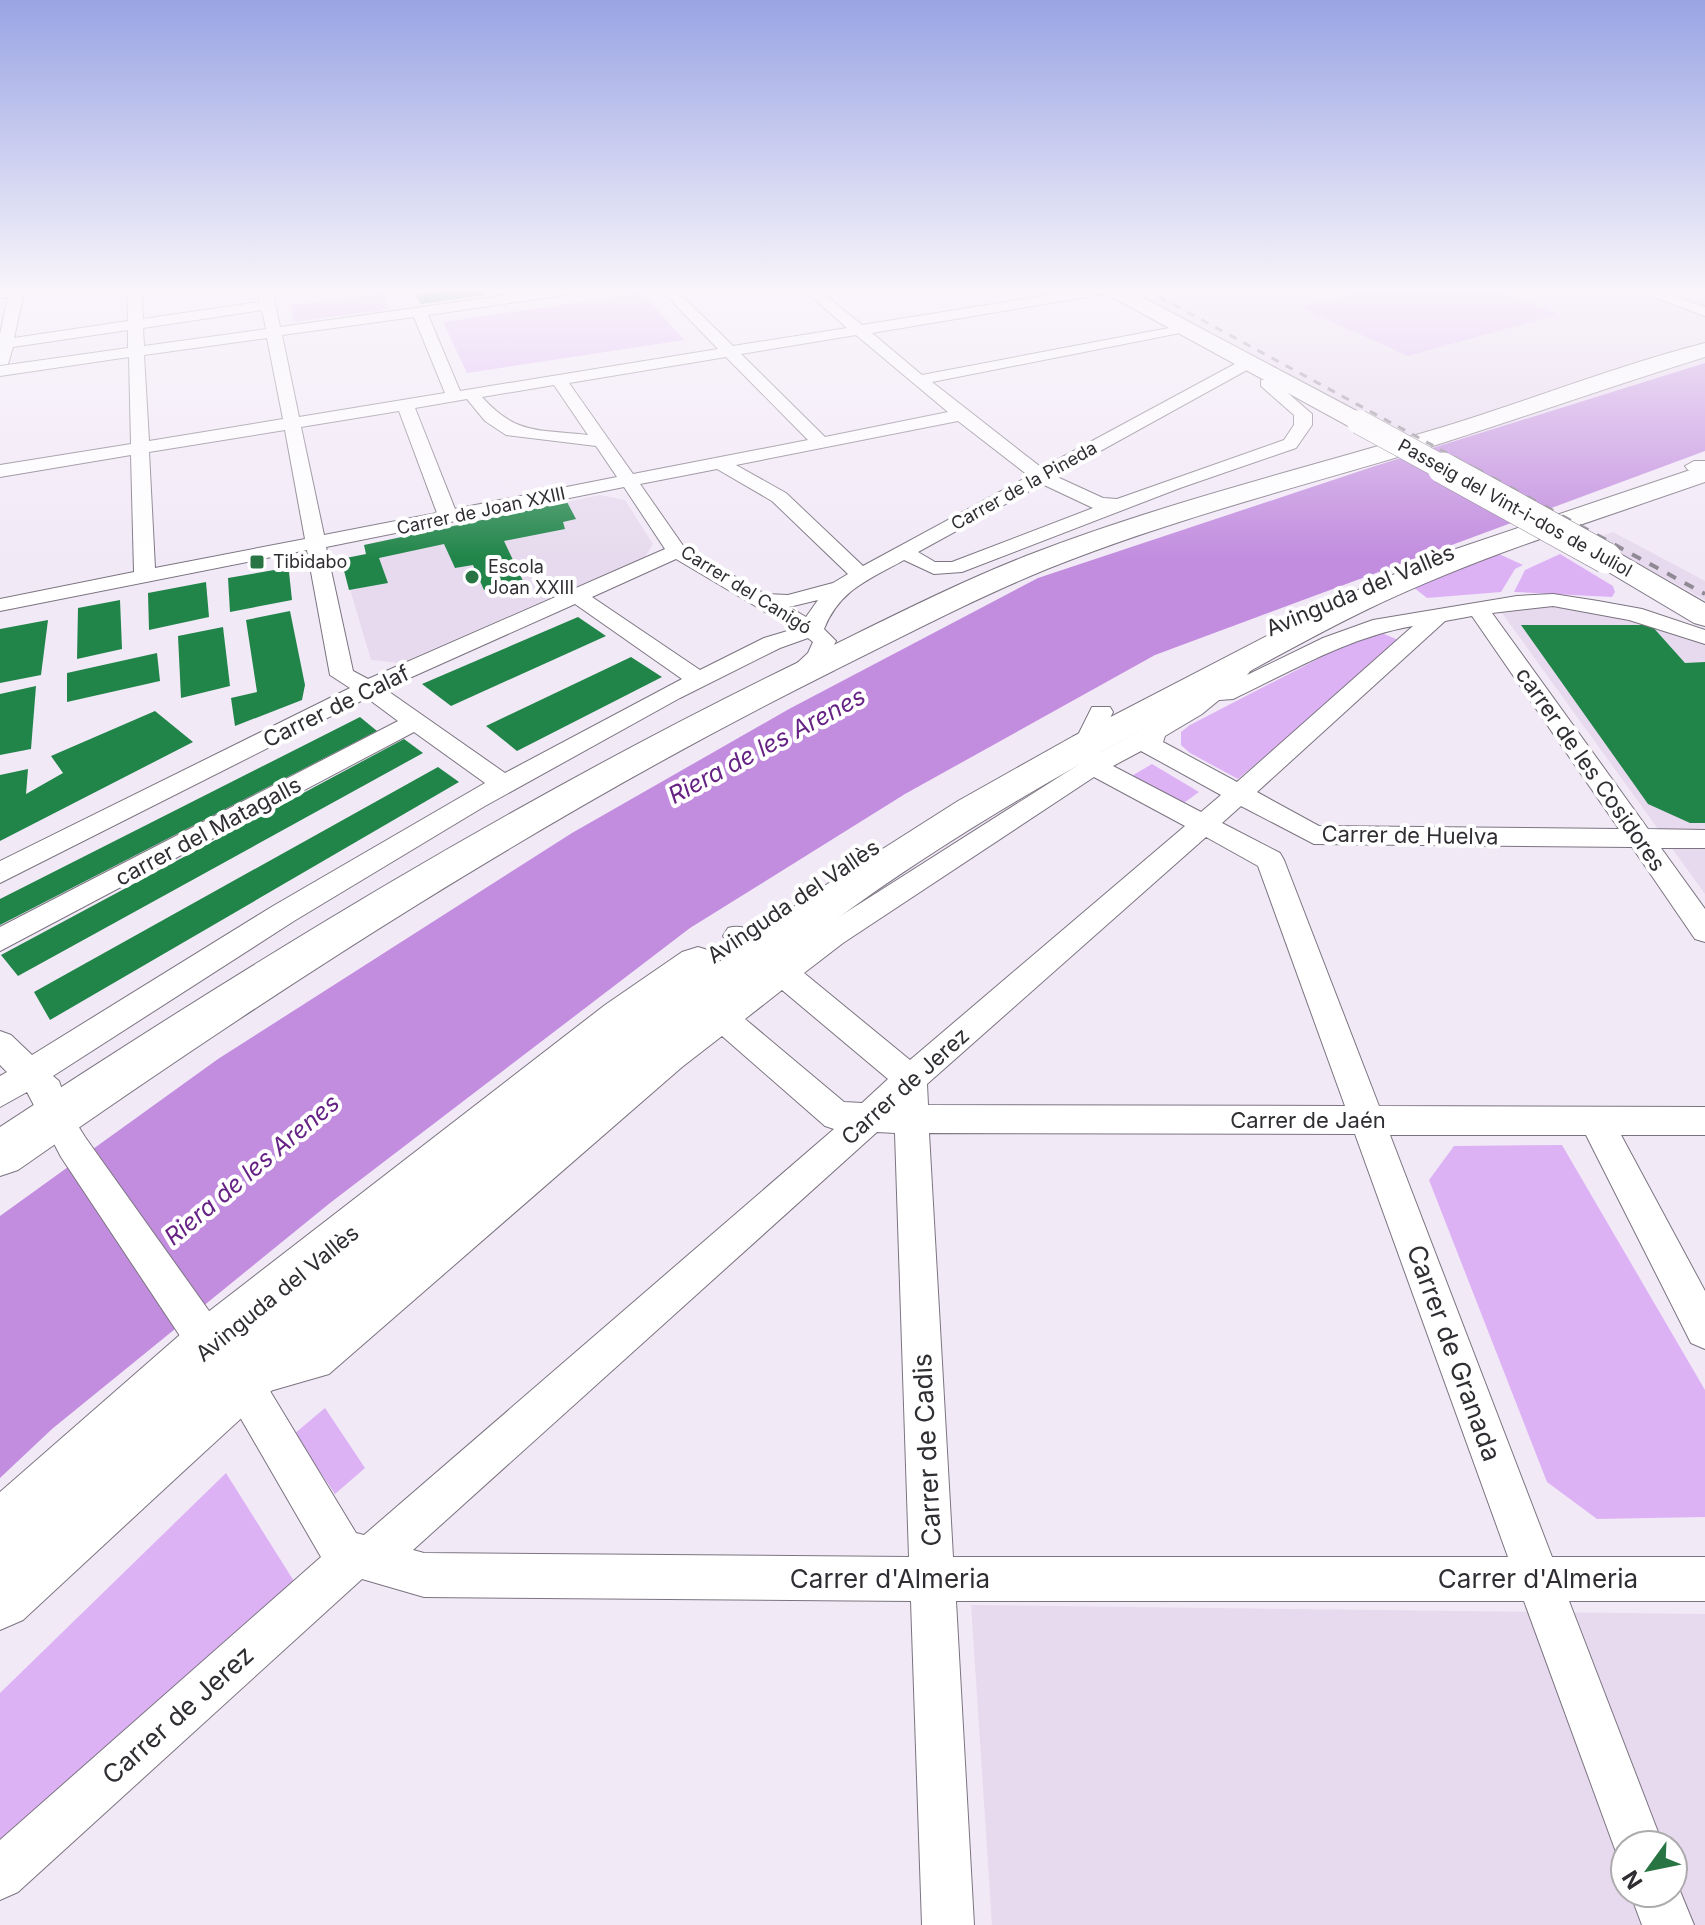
<svg xmlns="http://www.w3.org/2000/svg" width="1705" height="1925" viewBox="0 0 1705 1925" font-family="Inter,sans-serif">
	<style>
		.built { fill: #e7daee; fill-rule: evenodd }
		.green { fill: #ddb2f5 }
		.water { fill: #c28ddf }
		.building { fill: #218549 }
		.lines { fill: none; stroke-linecap: round; stroke-linejoin: round }
		.street-casing { stroke: #7b7480; stroke-width: 2 }
		.secondary-casing { stroke: #7b7480; stroke-width: 2 }
		.street { fill: #fff; fill-rule: evenodd }
		.secondary { fill: #fff; fill-rule: evenodd }
		.rail-far1 { stroke: #8f8993; stroke-width: 3; stroke-dasharray: 8 8; stroke-linecap: butt }
		.rail { stroke: #8f8993; stroke-width: 4; stroke-dasharray: 10 10; stroke-linecap: butt }
		.secondary-bridge-far1-casing { stroke: #7b7480; stroke-width: 25; stroke-linecap: butt }
		.secondary-bridge-casing { stroke: #7b7480; stroke-width: 32; stroke-linecap: butt }
		.secondary-bridge-far1 { stroke: #fff; stroke-width: 24 }
		.secondary-bridge { stroke: #fff; stroke-width: 31 }
		.poi-dot { fill: #287443; stroke: #fff; stroke-width: 3 }
		.labels { text-anchor: middle; stroke-width: 8; stroke-linejoin: round; paint-order: stroke }
		.far-street-label { font-size: 18px; fill: #312e33; stroke: #fff }
		.far-poi-label { font-size: 18px; fill: #312e33; stroke: #fff; text-anchor: start }
		.street-label { font-size: 22px; fill: #312e33; stroke: #fff }
		.water-label { font-size: 24px; font-style: italic; fill: #652284; stroke: #fff }
		.near-street-label { font-size: 26px; fill: #312e33; stroke: #fff }
	</style>
	<rect width="100%" height="100%" fill="#f2e9f7"/>
	<g class="built">
		<polygon points="1117,289 1705,289 1705,401 1496,496"/>
		<polygon points="600,495 625,500 653,544 645,557 400,663 371,660 341,559 366,554 364,545"/>
		<polygon points="1613,532 1705,581 1705,600 1594,539"/>
		<polygon points="1525,597 1602,602 1705,629 1705,894 1502,613"/>
		<path d="M971,1605L1705,1614V1925H992ZM1625,1845H1673V1893H1625Z"/>
	</g>
	<g class="green">
		<polygon points="1379,289 1492,289 1559,314 1408,356 1300,307"/>
		<polygon points="384,293 389,309 294,322 291,305"/>
		<polygon points="642,293 684,340 467,373 443,322"/>
		<polygon points="1499,554 1523,565 1515,569 1501,592 1427,598 1413,587"/>
		<polygon points="1560,554 1613,586 1615,592 1612,597 1514,592 1525,570"/>
		<polygon points="1379,632 1401,641 1238,779 1190,753 1181,745 1181,732 1190,725 1339,648"/>
		<polygon points="1152,764 1199,792 1181,805 1130,777"/>
		<polygon points="1562,1145 1705,1390 1705,1517 1597,1519 1547,1482 1429,1180 1454,1146"/>
		<polygon points="325,1408 365,1468 335,1494 294,1434"/>
		<polygon points="226,1473 297,1586 0,1843 0,1693"/>
	</g>
	<polygon class="water" points="1705,363 1705,451 1155,655 905,794 690,928 330,1203 52,1429 0,1478 0,1216 218,1059 572,833 789,709 1038,578 1375,466"/>
	<g class="building">
		<polygon points="460,289 488,290 484,295 421,304 415,295"/>
		<polygon points="567,502 576,519 563,522 565,529 504,541 523,581 484,590 473,565 455,568 444,544 379,558 388,583 349,590 341,559 366,554 364,545"/>
		<polygon points="274,570 289,572 292,600 230,612 228,578"/>
		<polygon points="206,582 209,617 149,630 148,593"/>
		<polygon points="120,600 122,649 77,659 78,608"/>
		<polygon points="290,611 305,685 302,700 235,726 231,698 257,692 246,620"/>
		<polygon points="578,617 606,636 451,706 422,684"/>
		<polygon points="48,620 41,675 0,683 0,629"/>
		<polygon points="1521,625 1651,625 1685,663 1705,662 1705,823 1690,823 1648,804"/>
		<polygon points="223,627 230,686 181,698 178,636"/>
		<polygon points="157,653 160,681 67,702 67,673"/>
		<polygon points="631,657 662,677 517,751 486,726"/>
		<polygon points="36,686 31,749 0,755 0,694"/>
		<polygon points="155,711 193,742 0,841 0,775 28,769 26,794 63,773 51,756"/>
		<polygon points="360,717 377,731 0,925 0,899"/>
		<polygon points="404,739 423,753 18,976 1,955"/>
		<polygon points="438,767 459,782 50,1020 34,992"/>
	</g>
	<g class="lines">
		<g class="street-casing">
			<g id="street">
				<path d="M52,289L45,293L23,296L14,338L128,321L127,289H141L143,319L260,302L258,289H272L280,327L550,289H585L578,293L428,315L460,391L718,349L660,289H675L733,346L847,328L803,289H818L862,325L1086,289H1117L1110,293L872,333L922,375L1190,324V330L1185,332L932,382L1042,468L1244,359H1256V365L1055,476L1103,498L1117,499L1284,440L1294,425V415L1261,386V380H1273L1312,414V425L1296,448L1180,488L962,572L934,574L904,560C869,580 840,589 824,629L836,641L826,661L802,682H786L782,677L808,653L813,642L808,638L780,648L680,698L485,806L294,921L53,1076L59,1081L70,1113L85,1137L224,1332L248,1359L305,1343L660,1049L701,1018L692,1006L697,997L708,994L723,1001L762,973L728,944L723,936L728,928C750,921 767,943 783,957L823,927L1081,763L1073,745L1092,707H1110L1113,712L1097,745L1101,752L1186,704L1237,659H1253L1256,664L1247,675L1323,638L1373,620L1517,596L1553,594L1598,601L1642,609L1705,630V644L1629,620L1553,606L1492,613L1648,829L1705,830V848H1661L1705,909V942L1695,939L1632,847L1314,844L1241,806L1222,823L1280,853L1284,860L1379,1106L1705,1107V1135H1621L1705,1291V1349L1691,1343L1586,1135H1390L1552,1557H1705V1601H1569L1663,1845H1625V1865L1620,1863L1524,1601H956L974,1925H922L911,1601L424,1597L362,1579L18,1892L0,1900V1840L321,1557L226,1393L196,1360L61,1157L27,1092L0,1107V1076L7,1072L0,1065V1031L11,1035L32,1055L273,906L485,783L414,732L0,951V927L398,721L367,698L0,883V861L350,688L330,675L307,550L0,611V599L134,572L131,455L0,477V465L131,444L129,357L0,376V366L128,348V330L13,347L8,364L0,365V334L8,297L0,298V290ZM262,310L266,329L144,346L143,328ZM414,317L445,393L299,417L282,335ZM856,335L948,412L825,437L741,354ZM267,338L283,419L149,441L144,355ZM726,357L808,440L633,474L569,383ZM554,385L588,435C540,429 517,436 482,397ZM467,399L485,421L506,435L596,446L617,477L455,509L415,408ZM399,411L437,513L324,535L301,427ZM958,421L1029,476L863,566L786,493L736,465ZM285,430L305,539L155,568L149,452ZM717,469L772,501L848,574L833,583L788,595L765,594L684,547L640,484ZM1042,484L1093,508L952,562H935L918,552ZM624,487L665,549L368,679L353,671L326,547ZM676,559L794,629L764,638L700,670L592,597ZM818,600L806,617L789,607ZM575,604L682,679L505,773L385,689ZM1472,616L1619,829L1319,826L1257,792L1445,621ZM1413,626L1237,782L1163,742L1165,736L1202,714L1219,700L1233,699C1292,671 1349,637 1413,626ZM1141,751L1221,795L1201,812L1113,766ZM1094,777L1185,826L910,1060L804,973L843,943ZM1206,837L1258,866L1345,1106L928,1105L927,1084ZM782,990L888,1079L862,1103L844,1102L745,1019ZM722,1036L825,1126L834,1129L364,1535L356,1533L270,1391L329,1374L682,1067ZM877,1132L895,1133L909,1557L424,1553L413,1550ZM929,1133L1355,1134L1508,1557H953Z"/>
				<polygon points="1632,289 1652,289 1705,307 1705,316"/>
				<polygon points="1694,461 1705,461 1705,471 1688,470 1685,466"/>
				<polygon points="1673,1874 1694,1925 1642,1925 1630,1893 1673,1893"/>
			</g>
		</g>
		<g class="secondary-casing">
			<g id="secondary">
				<polygon points="1102,289 1127,289 1368,417 1372,422 1368,427 1350,427 1105,293"/>
				<path d="M1705,343V357C1605,388 1507,423 1408,454C1287,490 1164,522 1047,569C974,599 904,636 833,671C548,813 279,987 18,1170L0,1176V1127C259,957 524,795 803,660C877,624 950,586 1026,556C1162,503 1304,469 1443,427C1531,400 1616,366 1705,343Z"/>
				<path d="M1705,465V482C1591,522 1476,557 1368,609C1312,636 1258,667 1204,696C1077,764 951,835 834,921C546,1132 285,1377 23,1620L0,1630V1492L190,1326L605,1005L682,952L698,947L714,952L719,962L807,897L958,801L1072,737L1342,597L1441,554Z"/>
				<polygon points="1606,549 1617,552 1705,603 1705,626 1694,623 1595,564 1591,558 1595,552"/>
			</g>
		</g>
		<use href="#street" class="street"/>
		<use href="#secondary" class="secondary"/>
		<polyline class="rail-far1" points="1145,289 1478,470"/>
		<polyline class="rail" points="1474,468 1705,594"/>
		<g class="secondary-bridge-far1-casing">
			<polyline id="secondary-bridge-far1" points="1359,422 1447,470"/>
		</g>
		<g class="secondary-bridge-casing">
			<polyline id="secondary-bridge" points="1443,468 1606,558"/>
		</g>
		<use href="#secondary-bridge-far1" class="secondary-bridge-far1"/>
		<use href="#secondary-bridge" class="secondary-bridge"/>
	</g>
	<linearGradient id="sky" x2="0" y2="1"><stop stop-color="#99a4e4"/><stop offset="0.52" stop-color="#f9f5fb"/><stop offset="1" stop-color="#f9f5fb" stop-opacity="0"/></linearGradient>
	<rect width="1705" height="558" fill="url(#sky)"/>
	<g class="poi-dot">
		<rect x="249" y="554" width="16" height="16" rx="4"/>
		<circle cx="472" cy="577" r="8"/>
	</g>
	<g class="labels">
		<g class="far-street-label">
			<text transform="translate(1024 486) rotate(-29)" y="6">Carrer de la Pineda</text>
			<text transform="translate(1515 508) rotate(29)" y="6">Passeig del Vint-i-dos de Juliol</text>
			<text transform="translate(481 511) rotate(-12)" y="6">Carrer de Joan XXIII</text>
			<text transform="translate(746 590) rotate(32)" y="6">Carrer del Canigó</text>
		</g>
		<g class="far-poi-label">
			<text x="273" y="568">Tibidabo</text>
			<text x="488" y="573">Escola<tspan x="488" dy="21">Joan XXIII</tspan></text>
		</g>
		<g class="street-label">
			<text transform="translate(1360 590) rotate(-23)" y="8">Avinguda del Vallès</text>
			<text transform="translate(336 706) rotate(-26)" y="8">Carrer de Calaf</text>
			<text transform="translate(1591 769) rotate(55)" y="8">carrer de les Cosidores</text>
			<text transform="translate(208 831) rotate(-28)" y="8">carrer del Matagalls</text>
			<text transform="translate(1410 835) rotate(1)" y="8">Carrer de Huelva</text>
			<text transform="translate(793 901) rotate(-34)" y="8">Avinguda del Vallès</text>
			<text transform="translate(905 1086) rotate(-42)" y="8">Carrer de Jerez</text>
			<text x="1308" y="1128">Carrer de Jaén</text>
			<text transform="translate(277 1293) rotate(-39)" y="8">Avinguda del Vallès</text>
		</g>
		<g class="water-label">
			<text transform="translate(767 746) rotate(-28)" y="8">Riera de les Arenes</text>
			<text transform="translate(252 1170) rotate(-40)" y="8">Riera de les Arenes</text>
		</g>
		<g class="near-street-label">
			<text transform="translate(1454 1353) rotate(70)" y="9">Carrer de Granada</text>
			<text transform="translate(927 1450) rotate(-93)" y="9">Carrer de Cadis</text>
			<text x="890" y="1588">Carrer d'Almeria</text>
			<text x="1538" y="1588">Carrer d'Almeria</text>
			<text transform="translate(178 1715) rotate(-42)" y="9">Carrer de Jerez</text>
		</g>
	</g>
	<g transform="translate(1649 1869) rotate(237)"><circle r="38" fill="#ffffff" stroke="#adabad" stroke-width="2"/>
	<path d="M0-6L14 30L0 20L-14 30Z" fill="#287443"/>
	<text y="-12" font-size="22" font-weight="bold" text-anchor="middle" fill="#312e33">N</text>
	</g>
</svg>
